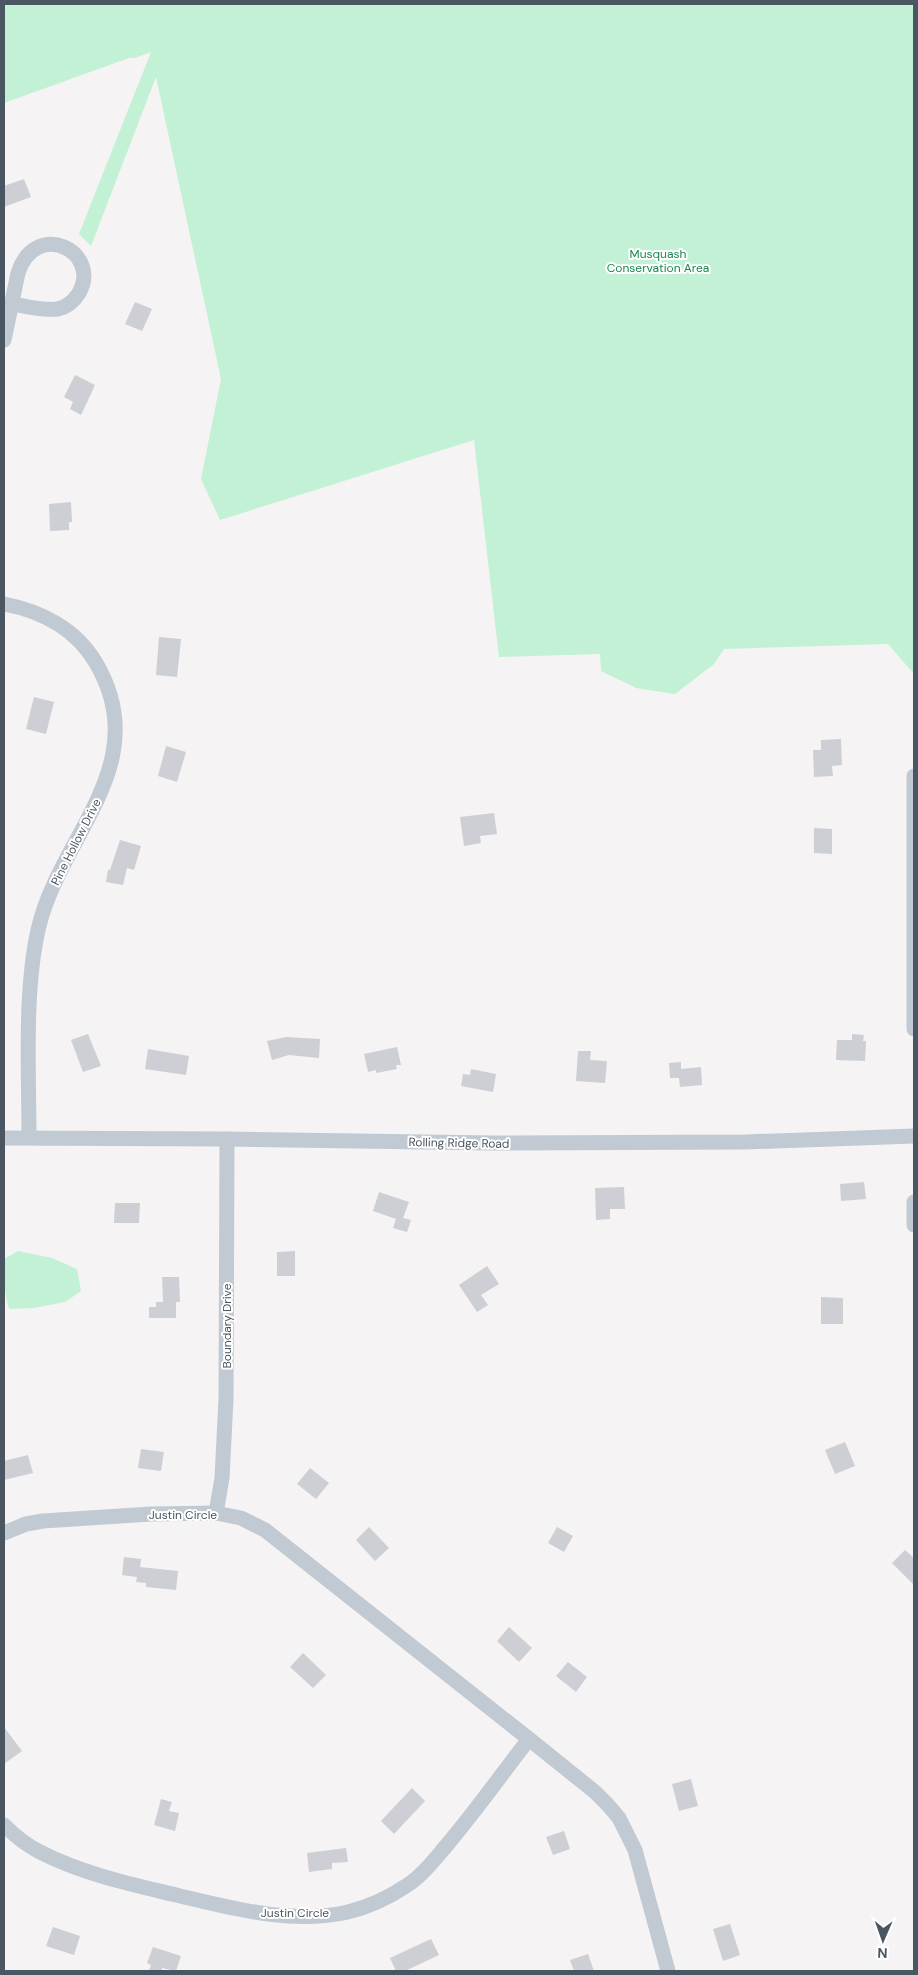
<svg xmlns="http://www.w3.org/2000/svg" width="918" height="1975" viewBox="0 0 918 1975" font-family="'DM Sans',sans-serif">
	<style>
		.green { fill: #c3f1d5 }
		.building { fill: #cdcfd5 }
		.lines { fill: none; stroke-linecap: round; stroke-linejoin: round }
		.street { stroke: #c1cad2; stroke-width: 15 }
		.labels { text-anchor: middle; stroke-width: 4; stroke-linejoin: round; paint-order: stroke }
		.park-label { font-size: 12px; fill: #17864f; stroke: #fff }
		.street-label { font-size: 12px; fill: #4a5661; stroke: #fff }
	</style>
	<rect width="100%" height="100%" fill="#f5f3f3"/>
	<g class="green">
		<polygon points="4,4 914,4 914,674 888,644 724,649 714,664 675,694 636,688 601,671 600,654 499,657 474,440 220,520 201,479 221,379 156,77 91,246 79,234 151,52 135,58 129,58 4,103"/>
		<path d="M18,1251L52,1258L77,1269L81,1291L65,1302L34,1308L9,1309C5,1292 1,1276 4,1259Z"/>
	</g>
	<g class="building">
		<polygon points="24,179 31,197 4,207 4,186"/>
		<polygon points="135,302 152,309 142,331 125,324"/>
		<polygon points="75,375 95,385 81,415 70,409 73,402 64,397"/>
		<polygon points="71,502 72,522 69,522 69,530 50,531 49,504"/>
		<polygon points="159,637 181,639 177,677 156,675"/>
		<polygon points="34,697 54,702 46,734 26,729"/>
		<polygon points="841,739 842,765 832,766 833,776 814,777 813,750 821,750 821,740"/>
		<polygon points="166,746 186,752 177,782 158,776"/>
		<polygon points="494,813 497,834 480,836 481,843 464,846 460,817"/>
		<polygon points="814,828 832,829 832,854 814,853"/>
		<polygon points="120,840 141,846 134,870 127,868 123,885 106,882 108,870 110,870"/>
		<polygon points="88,1034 101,1066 83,1072 71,1040"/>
		<polygon points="852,1034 864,1035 863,1041 866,1041 865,1061 836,1060 837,1040 852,1040"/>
		<polygon points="286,1037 320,1039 319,1058 289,1055 272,1060 267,1041"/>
		<polygon points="397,1047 401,1065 396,1065 397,1069 376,1073 376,1070 368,1072 364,1054"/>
		<polygon points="148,1049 189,1056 186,1075 145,1069"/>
		<polygon points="578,1051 591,1051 590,1060 607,1061 605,1083 576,1081"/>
		<polygon points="681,1062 681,1069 701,1067 702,1085 680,1087 679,1078 670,1078 669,1063"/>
		<polygon points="471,1069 496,1074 493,1092 461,1086 463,1074 470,1075"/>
		<polygon points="864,1182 866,1199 841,1201 840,1184"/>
		<polygon points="624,1187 625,1209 610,1209 610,1219 596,1220 595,1188"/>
		<polygon points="379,1192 409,1202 403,1218 411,1220 407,1232 393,1228 396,1219 373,1211"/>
		<polygon points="115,1203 140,1203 139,1223 114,1223"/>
		<polygon points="295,1251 295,1276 277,1276 277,1252"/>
		<polygon points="487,1266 499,1284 481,1295 488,1305 477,1312 459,1285"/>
		<polygon points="162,1277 179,1277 180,1302 176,1302 176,1318 149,1318 149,1307 156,1307 156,1302 163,1302"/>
		<polygon points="821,1297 843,1298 843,1324 821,1324"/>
		<polygon points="845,1442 855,1466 835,1474 825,1450"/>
		<polygon points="141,1449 164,1452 161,1471 138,1468"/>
		<polygon points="28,1455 33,1473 4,1480 4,1461"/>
		<polygon points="310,1468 329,1483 316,1499 297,1484"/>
		<polygon points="369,1527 389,1548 375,1561 356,1540"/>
		<polygon points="557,1527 573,1536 564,1552 548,1543"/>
		<polygon points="905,1550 914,1558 914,1585 892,1563"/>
		<polygon points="124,1557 141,1559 140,1567 178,1571 176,1590 146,1587 146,1583 136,1582 137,1577 122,1575"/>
		<polygon points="509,1627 532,1648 519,1662 497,1641"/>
		<polygon points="303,1653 326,1675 313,1688 290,1667"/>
		<polygon points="568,1662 587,1677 576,1692 556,1676"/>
		<polygon points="4,1727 22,1751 4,1764"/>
		<polygon points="691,1779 698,1806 679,1811 672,1784"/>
		<polygon points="412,1788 425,1801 394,1834 381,1821"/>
		<polygon points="161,1799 172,1802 169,1811 179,1813 175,1831 154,1825"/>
		<polygon points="564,1831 570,1849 553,1855 546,1837"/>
		<polygon points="346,1848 348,1862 332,1863 332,1869 309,1872 307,1853"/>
		<polygon points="730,1924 740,1955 723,1961 713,1929"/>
		<polygon points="53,1927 80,1936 74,1955 46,1946"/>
		<polygon points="431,1939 439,1955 405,1971 396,1971 390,1958"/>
		<polygon points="153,1947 181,1956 176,1971 162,1968 162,1971 149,1971 151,1965 147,1963"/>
		<polygon points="588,1954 594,1971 574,1971 570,1960"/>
	</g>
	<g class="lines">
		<g class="street">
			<path d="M4,340L18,273C36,218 102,252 79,293C74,301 67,307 58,309C43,311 26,306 12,304"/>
			<path d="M4,604C41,611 76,629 96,663C156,765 59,836 38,930C24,993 29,1072 29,1137"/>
			<polyline points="914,776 914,1029"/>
			<polyline points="4,1138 227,1139 493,1143 745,1142 914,1136"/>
			<polyline points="914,1202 914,1225"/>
			<polyline points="216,1513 222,1478 226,1399 227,1139"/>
			<polyline points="4,1533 26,1524 43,1521 151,1514 216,1513 241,1518 265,1530 529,1739 595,1792 608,1805 619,1818 635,1850 668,1971"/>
			<path d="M4,1825C15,1836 26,1845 40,1852C83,1874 130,1884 176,1895C232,1908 291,1925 348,1912C368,1907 388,1898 406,1886C422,1876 434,1860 446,1846C475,1812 501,1775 529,1739"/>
		</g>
	</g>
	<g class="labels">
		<g class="park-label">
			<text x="658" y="258">Musquash<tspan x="658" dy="14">Conservation Area</tspan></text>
		</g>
		<g class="street-label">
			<text transform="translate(76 842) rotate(-63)" y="4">Pine Hollow Drive</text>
			<text transform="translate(459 1143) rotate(1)" y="4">Rolling Ridge Road</text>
			<text transform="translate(227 1326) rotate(-90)" y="4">Boundary Drive</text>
			<text x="183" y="1519">Justin Circle</text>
			<text x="295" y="1917">Justin Circle</text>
		</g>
	</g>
	<rect width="918" height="1975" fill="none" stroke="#4a5661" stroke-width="10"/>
	<g transform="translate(883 1940) rotate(182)" stroke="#ffffff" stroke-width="4" paint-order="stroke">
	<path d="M0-4L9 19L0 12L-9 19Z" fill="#4a5661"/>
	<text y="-8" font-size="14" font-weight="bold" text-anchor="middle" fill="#4a5661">N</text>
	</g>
</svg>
